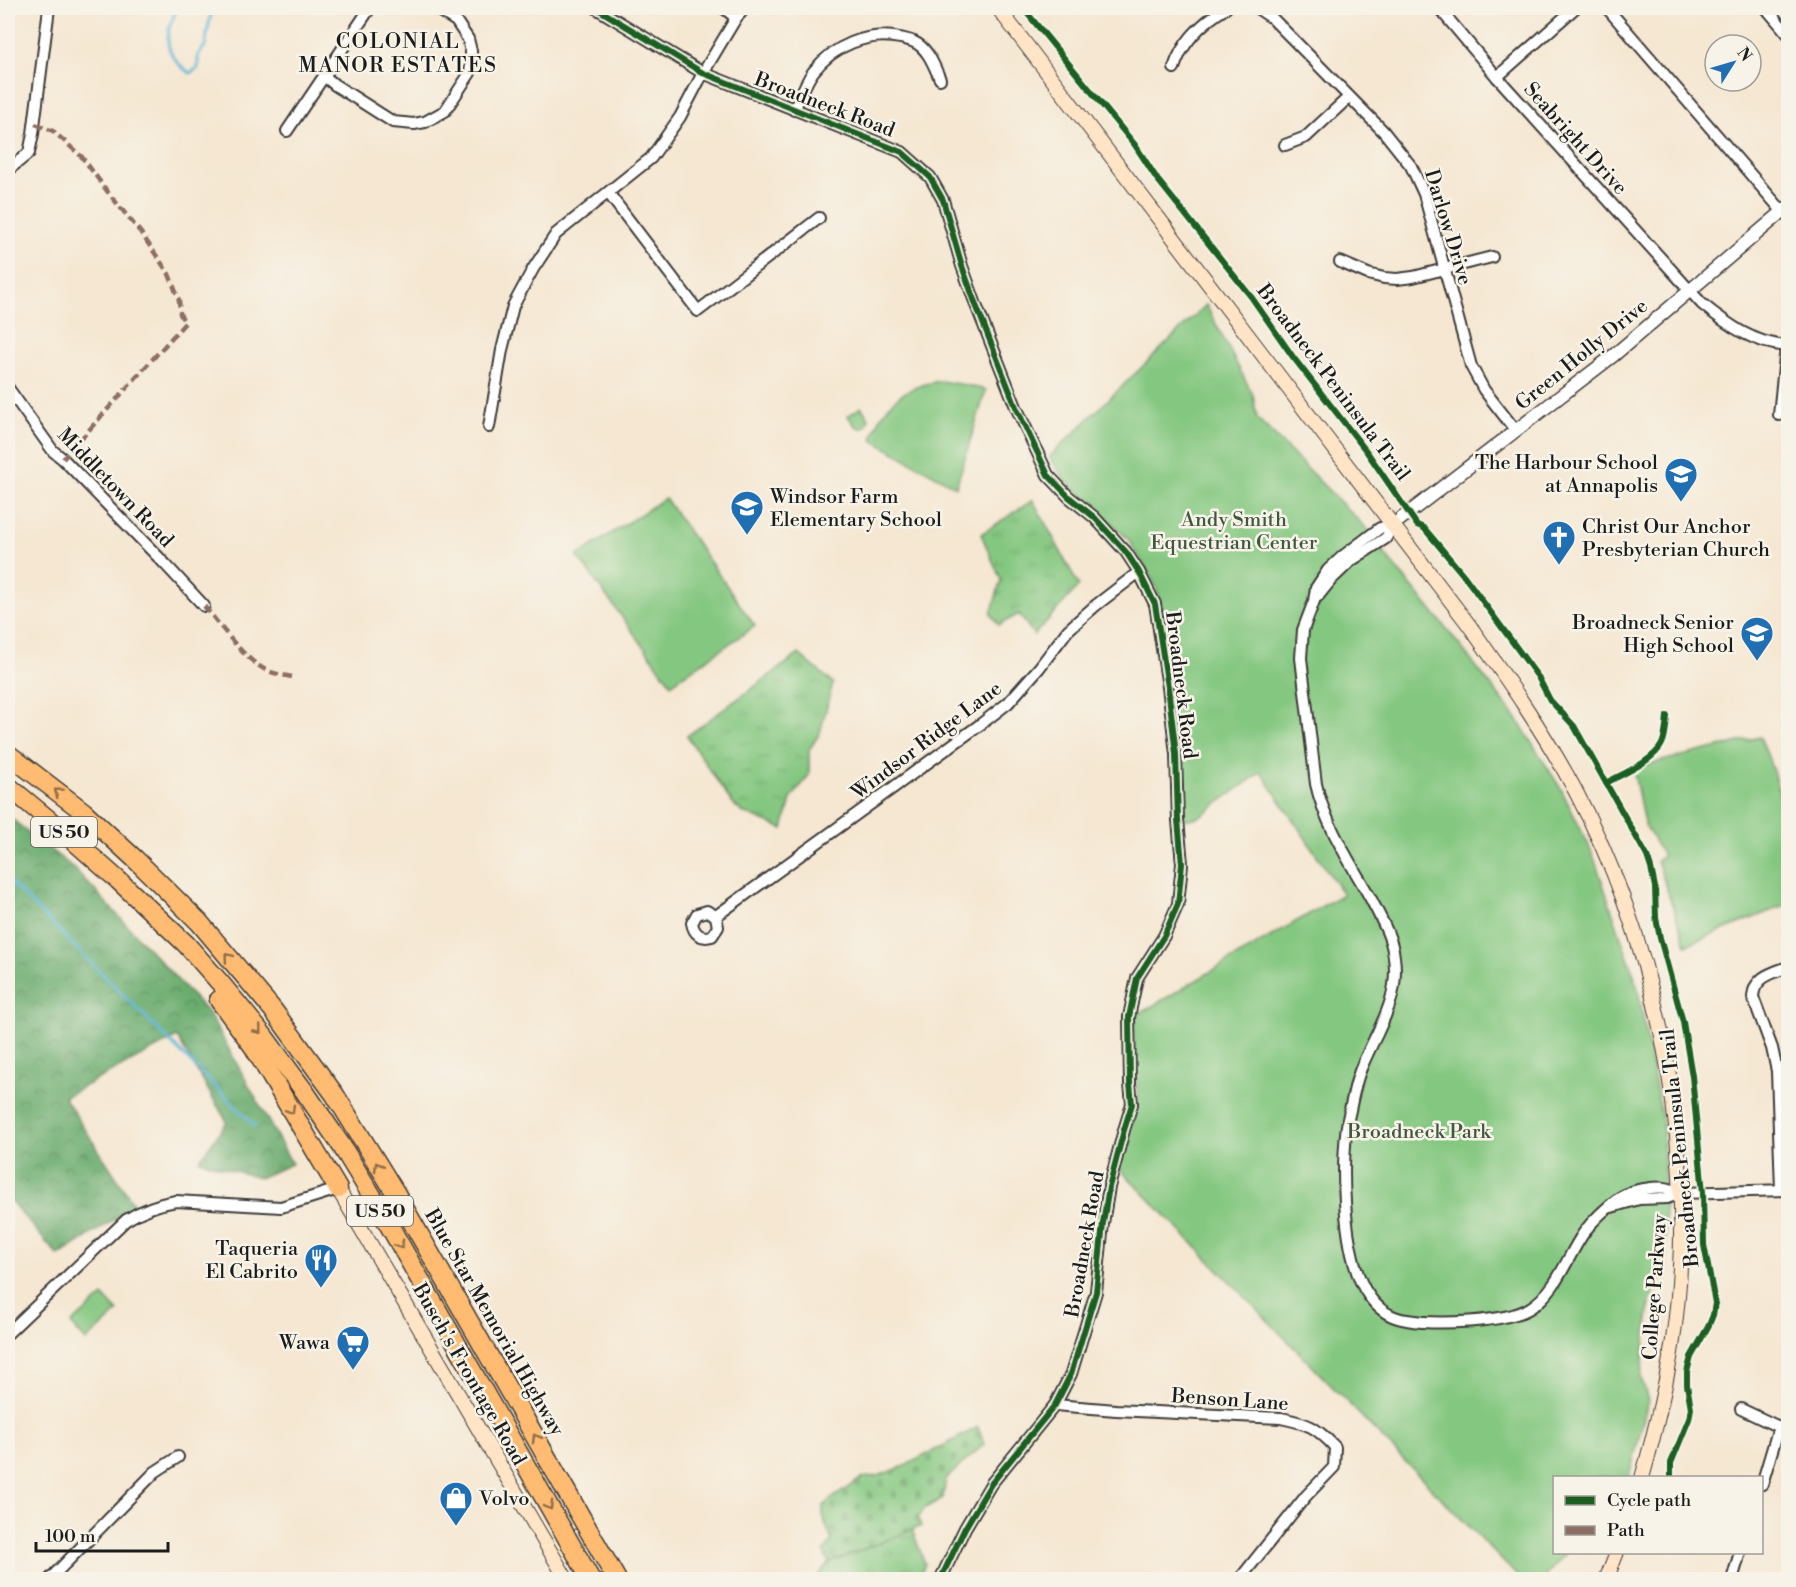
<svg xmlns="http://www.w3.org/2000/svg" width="1796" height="1587" viewBox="0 0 1796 1587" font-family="'Libre Bodoni',serif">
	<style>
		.grass { fill: url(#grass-tufts); stroke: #50724e; stroke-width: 1.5 }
		.forest { fill: url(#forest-crowns); stroke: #446445; stroke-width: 1.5 }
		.cemetery { fill: url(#cemetery-stones); stroke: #50724e; stroke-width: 1.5 }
		.green { fill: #84c780; stroke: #50724e; stroke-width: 1.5 }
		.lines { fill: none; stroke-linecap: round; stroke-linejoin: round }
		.stream { stroke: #57b2d5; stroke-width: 3 }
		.minor-casing { stroke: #3d3a37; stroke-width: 14 }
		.tertiary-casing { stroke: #3d3a37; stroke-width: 15 }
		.secondary-casing { stroke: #3d3a37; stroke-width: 16 }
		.motorway-casing { stroke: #3d3a37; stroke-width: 21 }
		.minor { stroke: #fff; stroke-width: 10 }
		.tertiary { stroke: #fff; stroke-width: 12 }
		.secondary { stroke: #ffe4c6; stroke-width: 14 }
		.motorway { stroke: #ffbb71; stroke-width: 18 }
		.quiet { stroke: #8d6e63; stroke-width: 4.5; stroke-dasharray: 9 4.5; stroke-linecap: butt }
		.cycleway-casing { stroke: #f7f3e8; stroke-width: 10 }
		.cycleway { stroke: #1b5e20; stroke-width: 6 }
		.oneway { stroke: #8e6c46 }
		.labels { text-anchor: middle; stroke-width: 5; stroke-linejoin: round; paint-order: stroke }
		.shield { fill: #f7f3e8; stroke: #5e5c59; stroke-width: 1.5 }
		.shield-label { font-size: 18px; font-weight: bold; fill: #1c1c1c }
		.street-label { font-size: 20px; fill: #1c1c1c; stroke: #f7f3e8 }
		.poi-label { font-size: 20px; fill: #1c1c1c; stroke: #f7f3e8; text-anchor: end }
		.park-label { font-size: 20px; fill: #40583f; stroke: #f7f3e8 }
		.neighbourhood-label { font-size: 21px; letter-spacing: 1.5px; fill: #1c1c1c; stroke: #f7f3e8 }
	</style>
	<defs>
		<pattern id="grass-tufts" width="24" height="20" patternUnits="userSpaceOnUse" patternTransform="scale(1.5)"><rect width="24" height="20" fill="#84c780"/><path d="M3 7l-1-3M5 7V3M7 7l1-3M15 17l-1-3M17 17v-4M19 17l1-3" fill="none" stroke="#71aa6e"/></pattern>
		<pattern id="forest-crowns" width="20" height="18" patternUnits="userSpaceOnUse" patternTransform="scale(1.5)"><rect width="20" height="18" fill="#6bac6e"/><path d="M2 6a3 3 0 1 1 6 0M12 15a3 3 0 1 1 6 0" fill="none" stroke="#578b5a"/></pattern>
		<pattern id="cemetery-stones" width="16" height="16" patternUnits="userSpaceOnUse" patternTransform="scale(1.5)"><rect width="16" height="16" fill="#84c780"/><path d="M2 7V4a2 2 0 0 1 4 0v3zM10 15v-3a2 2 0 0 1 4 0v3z" fill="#71aa6e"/></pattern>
	</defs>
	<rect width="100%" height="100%" fill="#f7f3e8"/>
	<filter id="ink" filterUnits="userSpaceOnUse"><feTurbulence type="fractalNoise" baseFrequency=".0167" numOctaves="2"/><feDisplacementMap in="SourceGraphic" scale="12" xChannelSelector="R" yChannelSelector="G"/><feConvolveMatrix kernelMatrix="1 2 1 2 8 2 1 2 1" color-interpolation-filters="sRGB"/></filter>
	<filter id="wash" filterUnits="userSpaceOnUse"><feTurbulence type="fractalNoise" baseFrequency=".008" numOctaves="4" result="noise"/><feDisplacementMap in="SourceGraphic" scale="24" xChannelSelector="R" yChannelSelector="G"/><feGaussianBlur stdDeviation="1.35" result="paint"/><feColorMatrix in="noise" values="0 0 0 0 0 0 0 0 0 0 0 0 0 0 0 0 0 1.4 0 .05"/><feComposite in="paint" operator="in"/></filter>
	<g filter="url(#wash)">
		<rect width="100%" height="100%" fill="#f5e7d2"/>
		<g class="grass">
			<polygon points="1033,500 1079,586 1034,635 1019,614 999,625 991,614 1001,580 981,534"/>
			<polygon points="799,654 833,683 820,733 809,750 809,775 791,799 783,829 742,812 732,803 687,736"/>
			<polygon points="912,1529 925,1564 920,1575 921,1579 814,1580 829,1563"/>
		</g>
		<polygon class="forest" points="8,816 75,869 210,1015 292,1164 259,1178 199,1160 227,1122 177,1037 64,1097 135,1206 58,1256 8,1198"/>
		<polygon class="cemetery" points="978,1427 984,1444 946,1479 943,1498 925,1508 918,1518 921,1526 829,1563 824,1552 832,1541 823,1517 823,1507 831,1499 862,1478 877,1476 905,1466"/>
		<g class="green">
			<polygon points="1206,305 1253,395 1257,418 1368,530 1382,551 1443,624 1517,719 1561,789 1592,852 1637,984 1663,1125 1666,1264 1650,1302 1641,1377 1648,1401 1629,1477 1554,1478 1554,1552 1566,1553 1550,1571 1545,1579 1520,1579 1119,1168 1138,1097 1132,1018 1343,894 1261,772 1199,817 1183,820 1165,625 1156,586 1128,539 1065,480 1049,457"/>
			<path d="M941,381L965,385L986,390L956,487L872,440C882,403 904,386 941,381Z"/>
			<polygon points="861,407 869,418 866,426 862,429 855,426 848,416"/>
			<polygon points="665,498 755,626 671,684 577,556"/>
			<path d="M1760,737C1786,795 1789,843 1788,904L1686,945L1657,860L1663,856L1644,823L1633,768Z"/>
			<polygon points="103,1296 118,1312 86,1341 71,1324"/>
		</g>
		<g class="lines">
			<g class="stream">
				<path d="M178,8C163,34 163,55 190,73L198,68V55L205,46L212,8"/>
				<polyline points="8,880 255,1126"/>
			</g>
		</g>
	</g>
	<g filter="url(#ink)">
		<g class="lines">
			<g class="minor-casing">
				<g id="minor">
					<polyline points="596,8 703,73 902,152 930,177 943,200 962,266 976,305 1016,407 1048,475 1069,497 1094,517 1126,552 1139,572 1155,604 1168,687 1176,754 1178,820 1182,864 1178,904 1164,936 1137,978 1129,1017 1130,1084 1132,1104 1124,1130 1109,1187 1103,1223 1096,1292 1071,1374 1055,1405 991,1484 965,1528 940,1580"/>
					<polyline points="724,8 736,18"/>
					<polyline points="1257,8 1272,18 1384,132 1411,166 1424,194 1471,366 1484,390 1516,431"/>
					<path d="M1439,8L1497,77L1702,304C1728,325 1754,344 1788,346"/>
					<polyline points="1607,8 1783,212"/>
					<polyline points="1766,8 1788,34"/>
					<path d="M1174,68C1182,42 1203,22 1226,8"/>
					<polyline points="324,76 335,85 393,122 414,124 425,122 445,111 470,73 471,65 471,51 468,39 456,21 435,8"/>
					<polyline points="1497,77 1575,8"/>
					<path d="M794,110C800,98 805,83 813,72C833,46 868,31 900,38C904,39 910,40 914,42C928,48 934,66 940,79"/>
					<polyline points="287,131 370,8"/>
					<polyline points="1285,145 1306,137 1349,97"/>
					<polyline points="8,170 29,153 33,134 49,8"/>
					<polyline points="609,194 698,311 819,218"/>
					<polyline points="1340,262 1368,274 1384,278 1397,279 1413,277 1492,257"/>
					<polyline points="8,388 53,451 63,459 166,565 204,606"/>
					<polyline points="1779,415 1786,347"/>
					<polyline points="489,427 502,350 513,306 533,269 556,234 651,158 680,117 703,73 736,18 745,8"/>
					<path d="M1393,525L1380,528L1343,556L1328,570L1316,588L1314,601L1303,630L1301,658L1316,784C1325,825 1352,865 1372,901C1381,919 1392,937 1394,957C1400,1000 1378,1028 1362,1066C1356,1079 1353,1096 1350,1110C1339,1153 1342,1260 1369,1296C1378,1309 1391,1318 1407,1320C1434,1325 1506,1323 1530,1308C1557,1291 1566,1259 1583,1234C1590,1223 1599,1215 1608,1207C1619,1197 1629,1191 1644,1189C1659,1187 1666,1186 1680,1193"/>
					<polyline points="1318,596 1331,580 1352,560 1386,538 1393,525"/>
					<path d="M716,916L718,927L712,936C701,939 694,934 692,923L697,914L707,911L716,916L981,724L1008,703L1039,668L1068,630L1095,606L1139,572"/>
					<path d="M1781,1190L1777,1071L1772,1048L1753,997C1754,977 1772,973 1788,967"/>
					<polyline points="1608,1208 1639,1199 1667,1198 1680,1193 1788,1190"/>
					<path d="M8,1333L126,1220C142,1210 157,1204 176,1201L281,1207L338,1189"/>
					<path d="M1055,1405L1116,1410L1281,1418C1309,1424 1315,1426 1335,1447L1334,1467L1306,1496L1239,1580"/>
					<polyline points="1741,1409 1779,1427 1762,1484"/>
					<polyline points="49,1580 155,1472 178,1457"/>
					<polyline points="1732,1580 1740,1552"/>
				</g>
			</g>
			<g class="tertiary-casing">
				<polyline id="tertiary" points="1393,525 1614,355 1788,207"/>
			</g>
			<g class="secondary-casing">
				<g id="secondary">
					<path d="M998,8L1469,625C1507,679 1544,732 1575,790C1661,953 1699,1157 1673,1340C1666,1387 1655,1432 1642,1478"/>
					<polyline points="338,1189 567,1580"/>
					<polyline points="1606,1580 1617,1552"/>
				</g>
			</g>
			<g class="motorway-casing">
				<g id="motorway">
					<polyline points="8,754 84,812 135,859 199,922 273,1010 335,1095 395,1192 617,1580"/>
					<polyline points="8,786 66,834 118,880 186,944 222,985 263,1035 305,1092 341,1145 377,1204 591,1580"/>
					<polyline points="219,1000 253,1046 338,1189"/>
				</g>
			</g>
			<use href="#minor" class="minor"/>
			<use href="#tertiary" class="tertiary"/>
			<use href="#secondary" class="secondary"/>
			<use href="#motorway" class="motorway"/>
			<g class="quiet">
				<polyline points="35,124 53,131 82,157 107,191 141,233 169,274 179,300 180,314 185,323 63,459"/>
				<path d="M204,606C221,626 242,657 264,669C273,674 283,675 292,677"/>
			</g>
			<g class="cycleway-casing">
				<g id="cycleway">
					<polyline points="596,8 703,73 902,152 930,177 943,200 962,266 976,305 1016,407 1048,475 1069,497 1094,517 1126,552 1139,572 1155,604 1168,687 1176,754 1178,820 1182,864 1178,904 1164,936 1137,978 1129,1017 1130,1084 1132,1104 1124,1130 1109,1187 1103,1223 1096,1292 1071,1374 1055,1405 991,1484 965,1528 940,1580"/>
					<polyline points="1023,8 1135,145 1157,179 1252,298 1293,357 1367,452 1417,525 1424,528 1465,577 1538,677 1550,700 1574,726 1647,856 1651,868 1655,887 1656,918 1660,938 1683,1022 1692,1076 1703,1193 1704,1245 1715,1303 1713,1315 1709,1325 1691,1357 1687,1372 1687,1385 1691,1408 1689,1419 1671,1463 1671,1478"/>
					<path d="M1606,783C1622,774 1654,761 1662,744C1666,736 1666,725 1667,716"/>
				</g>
			</g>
			<use href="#cycleway" class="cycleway"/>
		</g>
		<defs><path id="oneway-chevron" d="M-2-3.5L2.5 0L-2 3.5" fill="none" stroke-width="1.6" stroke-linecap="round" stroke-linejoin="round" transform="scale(1.5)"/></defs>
		<g class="oneway">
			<use href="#oneway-chevron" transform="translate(58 792) rotate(-143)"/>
			<use href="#oneway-chevron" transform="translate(228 957) rotate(-130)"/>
			<use href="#oneway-chevron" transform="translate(258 1030) rotate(51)"/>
			<use href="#oneway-chevron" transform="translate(291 1110) rotate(59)"/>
			<use href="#oneway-chevron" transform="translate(378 1166) rotate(-121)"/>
			<use href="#oneway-chevron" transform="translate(400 1245) rotate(60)"/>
			<use href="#oneway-chevron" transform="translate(536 1438) rotate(-120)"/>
			<use href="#oneway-chevron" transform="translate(549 1506) rotate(60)"/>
		</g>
	</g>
	<defs>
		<g id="school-pin" transform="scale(1.725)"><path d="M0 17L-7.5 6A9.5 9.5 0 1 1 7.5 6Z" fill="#1f6fb2" stroke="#f7f3e8"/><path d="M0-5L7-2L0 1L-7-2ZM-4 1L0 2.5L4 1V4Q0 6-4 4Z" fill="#fff"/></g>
		<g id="church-pin" transform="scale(1.725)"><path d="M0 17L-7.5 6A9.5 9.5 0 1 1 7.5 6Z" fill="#1f6fb2" stroke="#f7f3e8"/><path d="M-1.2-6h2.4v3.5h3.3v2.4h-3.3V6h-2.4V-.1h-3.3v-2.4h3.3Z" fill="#fff"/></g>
		<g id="restaurant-pin" transform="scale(1.725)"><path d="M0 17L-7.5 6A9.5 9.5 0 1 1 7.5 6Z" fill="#1f6fb2" stroke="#f7f3e8"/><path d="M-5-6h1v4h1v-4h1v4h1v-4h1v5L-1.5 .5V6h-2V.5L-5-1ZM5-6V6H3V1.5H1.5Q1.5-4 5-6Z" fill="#fff"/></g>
		<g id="supermarket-pin" transform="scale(1.725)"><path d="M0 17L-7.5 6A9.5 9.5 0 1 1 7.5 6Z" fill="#1f6fb2" stroke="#f7f3e8"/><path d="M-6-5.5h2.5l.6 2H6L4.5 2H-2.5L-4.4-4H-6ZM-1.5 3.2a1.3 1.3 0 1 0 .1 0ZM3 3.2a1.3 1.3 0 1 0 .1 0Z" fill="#fff"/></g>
		<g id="shop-pin" transform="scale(1.725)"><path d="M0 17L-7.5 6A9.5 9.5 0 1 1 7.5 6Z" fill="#1f6fb2" stroke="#f7f3e8"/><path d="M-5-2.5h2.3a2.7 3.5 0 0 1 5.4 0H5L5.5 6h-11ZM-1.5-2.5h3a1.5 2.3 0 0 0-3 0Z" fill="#fff"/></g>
	</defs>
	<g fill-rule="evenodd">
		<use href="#school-pin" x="1681" y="474"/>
		<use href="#school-pin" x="747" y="507"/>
		<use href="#church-pin" x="1559" y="537"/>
		<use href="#school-pin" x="1757" y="633"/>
		<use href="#restaurant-pin" x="321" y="1260"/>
		<use href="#supermarket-pin" x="353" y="1342"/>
		<use href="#shop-pin" x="456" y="1498"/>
	</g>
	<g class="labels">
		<g class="shield">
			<rect x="31" y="817" width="66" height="30" rx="4.5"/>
			<rect x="347" y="1196" width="66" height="30" rx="4.5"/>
		</g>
		<g class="shield-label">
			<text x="64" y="838">US 50</text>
			<text x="380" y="1217">US 50</text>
		</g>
		<g class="street-label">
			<text transform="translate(825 104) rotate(21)" y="7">Broadneck Road</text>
			<text transform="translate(1576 138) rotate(48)" y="7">Seabright Drive</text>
			<text transform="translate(1449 227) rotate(73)" y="7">Darlow Drive</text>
			<text transform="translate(1581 354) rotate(-39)" y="7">Green Holly Drive</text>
			<text transform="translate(1334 382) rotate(53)" y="7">Broadneck Peninsula Trail</text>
			<text transform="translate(116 487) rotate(46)" y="7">Middletown Road</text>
			<text transform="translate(1182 685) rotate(83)" y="7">Broadneck Road</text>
			<text transform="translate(926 740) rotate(-37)" y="7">Windsor Ridge Lane</text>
			<text transform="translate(1679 1148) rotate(-96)" y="7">Broadneck Peninsula Trail</text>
			<text transform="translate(1084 1244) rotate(-80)" y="7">Broadneck Road</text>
			<text transform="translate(1654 1287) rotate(-86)" y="7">College Parkway</text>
			<text transform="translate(495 1322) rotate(60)" y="7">Blue Star Memorial Highway</text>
			<text transform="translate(470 1374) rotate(60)" y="7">Busch's Frontage Road</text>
			<text transform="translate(1230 1399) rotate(4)" y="7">Benson Lane</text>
		</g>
		<g class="poi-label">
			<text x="1658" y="469">The Harbour School<tspan x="1658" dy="23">at Annapolis</tspan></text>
			<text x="770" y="503" text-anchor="start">Windsor Farm<tspan x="770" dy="23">Elementary School</tspan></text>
			<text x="1582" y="533" text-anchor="start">Christ Our Anchor<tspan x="1582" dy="23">Presbyterian Church</tspan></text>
			<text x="1734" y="629">Broadneck Senior<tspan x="1734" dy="23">High School</tspan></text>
			<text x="298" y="1255">Taqueria<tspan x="298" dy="23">El Cabrito</tspan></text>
			<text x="330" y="1349">Wawa</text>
			<text x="479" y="1505" text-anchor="start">Volvo</text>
		</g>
		<g class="park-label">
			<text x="1234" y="526">Andy Smith<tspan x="1234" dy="23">Equestrian Center</tspan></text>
			<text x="1419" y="1138">Broadneck Park</text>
		</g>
		<g class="neighbourhood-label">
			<text x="398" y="48">COLONIAL<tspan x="398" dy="24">MANOR ESTATES</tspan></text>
		</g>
	</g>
	<rect width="1796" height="1587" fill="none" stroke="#f7f3e8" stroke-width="30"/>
	<rect x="1553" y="1476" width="210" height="78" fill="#f7f3e8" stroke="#9f9d96" stroke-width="1.5"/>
	<rect x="1565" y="1496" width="30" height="9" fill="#1b5e20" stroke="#9f9d96" stroke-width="1.5"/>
	<text x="1607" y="1506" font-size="18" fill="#1c1c1c">Cycle path</text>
	<rect x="1565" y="1526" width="30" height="9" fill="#8d6e63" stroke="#9f9d96" stroke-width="1.5"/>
	<text x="1607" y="1536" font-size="18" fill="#1c1c1c">Path</text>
	<g transform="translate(1733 63) rotate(53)"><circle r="28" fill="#f7f3e8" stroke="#9f9d96" stroke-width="1.5"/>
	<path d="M0-4.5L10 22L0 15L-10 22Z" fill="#1f6fb2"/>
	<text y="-9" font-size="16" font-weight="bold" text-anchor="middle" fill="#1c1c1c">N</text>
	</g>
	<path d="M36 1542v9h132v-9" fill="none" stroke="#1c1c1c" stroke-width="3"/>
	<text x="45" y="1542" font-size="18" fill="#1c1c1c" stroke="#f7f3e8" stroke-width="4.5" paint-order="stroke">100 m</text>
</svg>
